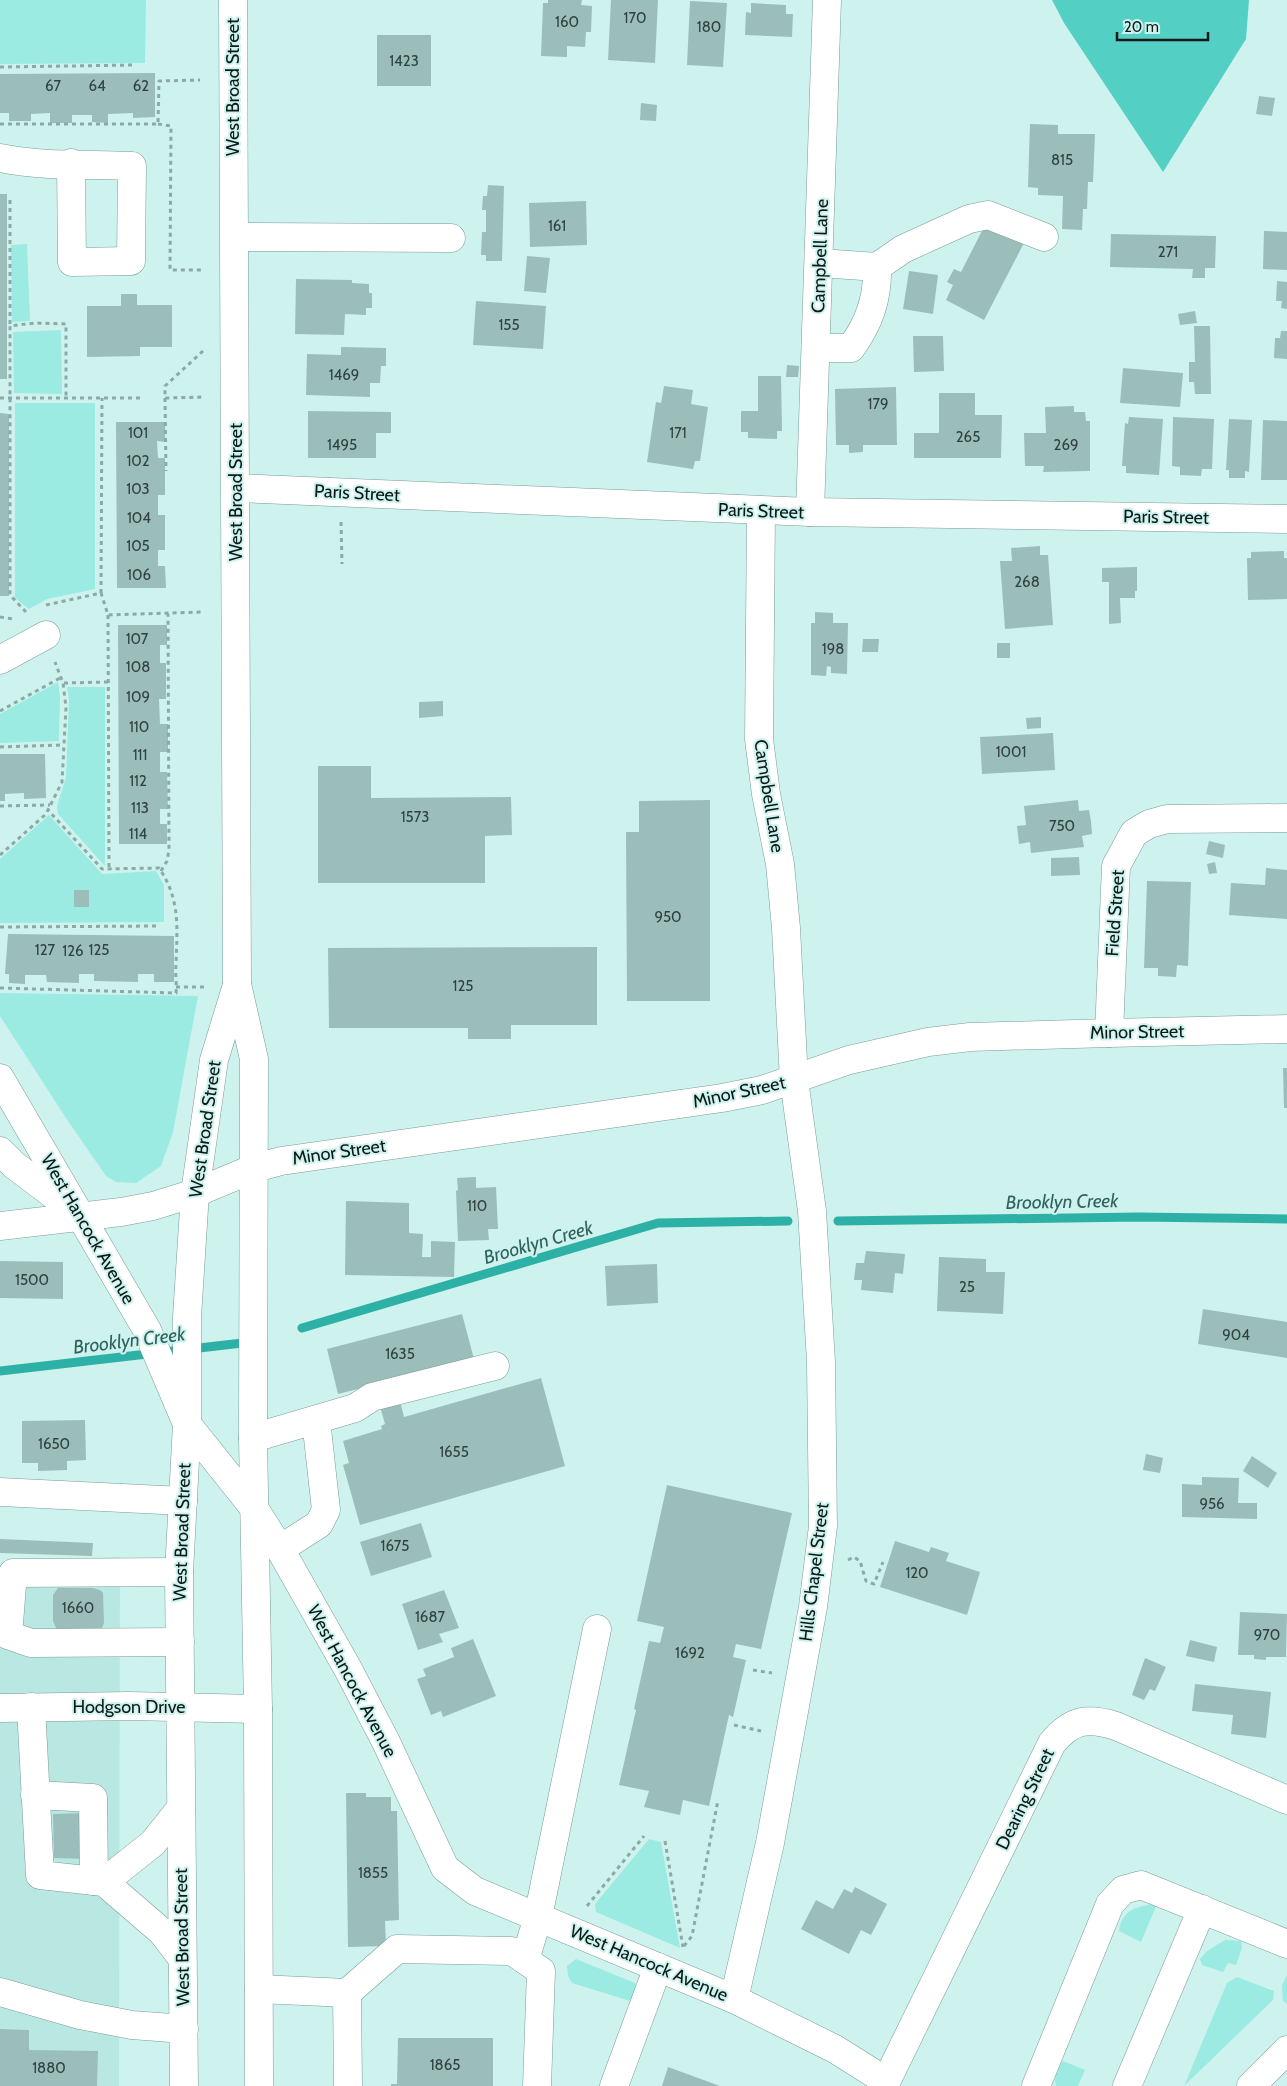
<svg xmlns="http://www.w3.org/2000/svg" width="1287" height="2086" viewBox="0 0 1287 2086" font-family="Cabin,sans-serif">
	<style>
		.built { fill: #b9e8e2 }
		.green { fill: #9bebe2 }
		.forest { fill: #54cfc4 }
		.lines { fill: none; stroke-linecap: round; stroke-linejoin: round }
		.stream { stroke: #2db1a6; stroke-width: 9 }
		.building { fill: #9bbeba }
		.minor-casing { stroke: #799c97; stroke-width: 29 }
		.major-casing { stroke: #799c97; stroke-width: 29 }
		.path { stroke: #8ca9a6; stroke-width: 3; stroke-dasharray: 4 4; stroke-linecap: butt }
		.minor { stroke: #fff; stroke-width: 28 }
		.major { stroke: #fff; stroke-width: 28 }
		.labels { text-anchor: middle; stroke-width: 4; stroke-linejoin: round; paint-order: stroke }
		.number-label { font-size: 15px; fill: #304240 }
		.street-label { font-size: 18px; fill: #0c1918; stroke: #cef3ee }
		.water-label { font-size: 19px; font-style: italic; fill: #2f625d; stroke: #cef3ee }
	</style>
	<rect width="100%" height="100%" fill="#cef3ee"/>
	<polygon class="built" points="120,1557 119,2086 0,2086 0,1614 11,1561"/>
	<g class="green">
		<polygon points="0,0 146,0 145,63 0,64"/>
		<polygon points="27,244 30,321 12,322 11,245"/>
		<polygon points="61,330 62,394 14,393 13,332"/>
		<polygon points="15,403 95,403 95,589 47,599 29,609 15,598"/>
		<polygon points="58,682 60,697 59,741 0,743 0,714"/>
		<polygon points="67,687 105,687 105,866 58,814 57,806 66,777 69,699"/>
		<polygon points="49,815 102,874 156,871 164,885 164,922 0,923 0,859"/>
		<polygon points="0,993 198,996 173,1132 161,1166 136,1183 116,1182 106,1176 66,1118 0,1016"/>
		<polygon points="649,1839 661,1842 680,1948 596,1912 595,1904"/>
		<path d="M1157,1904L1141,1942L1119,1931C1121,1910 1139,1905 1157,1904Z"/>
		<polygon points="1225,1940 1241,1941 1242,1948 1236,1965 1228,1963 1223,1972 1202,1965 1200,1959 1207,1951"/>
		<polygon points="576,1959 635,1983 638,1990 636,1998 630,2001 572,1983 568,1976 567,1966"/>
		<polygon points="1287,1975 1287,2004 1283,2001 1282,1985"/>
		<polygon points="1237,1977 1274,1991 1273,2000 1184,2086 1227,1983"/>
		<path d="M1063,2061L1085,2070L1078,2086H1056C1053,2078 1058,2067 1063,2061Z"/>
	</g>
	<polygon class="forest" points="1052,0 1249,0 1246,39 1163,172 1064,23"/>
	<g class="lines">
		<g class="stream">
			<polyline points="838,1221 1138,1217 1287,1219"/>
			<polyline points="302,1328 658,1223 788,1221"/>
			<polyline points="0,1371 251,1342"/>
		</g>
	</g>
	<g class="building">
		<polygon points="548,0 582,0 581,5 592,6 591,32 586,32 585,47 567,46 567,57 541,56 543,3 548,3"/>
		<polygon points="611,0 658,0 655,63 608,60"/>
		<polygon points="690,1 727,3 723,67 687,65"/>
		<polygon points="751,3 786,5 786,14 793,14 792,37 745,35 746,12 751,13"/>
		<rect x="377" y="35" width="54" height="51"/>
		<polygon points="155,73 155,117 133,118 133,113 108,114 108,123 92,122 92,115 72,115 72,123 50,123 50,113 31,114 31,121 9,121 9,113 0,113 0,74"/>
		<polygon points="1259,96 1275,98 1272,116 1256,114"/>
		<polygon points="641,103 657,105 656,121 640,120"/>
		<polygon points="1030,124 1058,125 1058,134 1095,134 1093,182 1088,182 1087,209 1083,209 1082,230 1062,229 1063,196 1038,195 1038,188 1028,187"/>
		<polygon points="488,185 504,186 502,261 486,261 486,255 481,255 482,232 486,232 486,210 482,210 483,196 487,196"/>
		<rect x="0" y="194" width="7" height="185"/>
		<polygon points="586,201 587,245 530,247 529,203"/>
		<polygon points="987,221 1025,241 984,320 946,300 953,285 947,282 954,269 961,272"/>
		<polygon points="1264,231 1287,232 1287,270 1263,269"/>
		<polygon points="1111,234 1216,236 1215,268 1205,268 1205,278 1192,278 1193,269 1110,267"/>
		<polygon points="527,256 550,258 546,293 524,291"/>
		<polygon points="909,271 938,275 933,314 903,309"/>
		<polygon points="296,279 352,280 352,283 369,284 369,293 372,293 372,308 366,308 366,315 345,314 344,335 295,334"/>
		<polygon points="1277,281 1287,282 1287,309 1281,308 1282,301 1276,301"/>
		<polygon points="121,294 137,294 137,305 172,305 172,347 140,347 140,356 87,357 87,306 121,306"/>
		<polygon points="476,301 546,306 543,349 473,345"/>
		<polygon points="1195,311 1197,323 1180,325 1178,314"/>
		<polygon points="1194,326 1210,326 1211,394 1195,394 1194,382 1189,382 1189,362 1195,362"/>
		<polygon points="1281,331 1287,331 1287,359 1274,358 1275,338 1280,338"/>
		<polygon points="913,336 943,336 944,371 914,372"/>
		<polygon points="341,347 386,348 386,366 381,366 380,383 370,383 370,397 306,395 307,354 341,355"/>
		<polygon points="787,365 799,366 798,377 786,377"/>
		<polygon points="1123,368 1183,373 1180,407 1120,403"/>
		<polygon points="758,376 781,376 782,431 777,431 777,439 748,438 748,432 741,432 741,411 758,411"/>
		<polygon points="664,386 693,390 691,404 708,407 700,461 695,461 693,469 647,462 656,402 661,403"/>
		<polygon points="896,387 897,445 863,445 863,452 849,453 849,445 836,445 835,389"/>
		<polygon points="939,393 975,393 975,415 1002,415 1001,458 914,458 914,433 939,433"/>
		<polygon points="1074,406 1074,412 1085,412 1086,421 1090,421 1090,471 1043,472 1044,466 1025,466 1024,433 1046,433 1045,407"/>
		<polygon points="308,411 391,412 391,433 376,433 376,458 308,458"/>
		<polygon points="0,413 9,414 9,596 0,596"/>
		<polygon points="1129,417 1163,419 1159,475 1126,473 1126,466 1122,466 1125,423 1128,424"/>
		<polygon points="1173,417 1214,419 1212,469 1202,469 1201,476 1180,475 1180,467 1172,466"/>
		<polygon points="1229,419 1252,420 1249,472 1245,471 1245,478 1229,478 1229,470 1226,470"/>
		<polygon points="1263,420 1287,421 1287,480 1261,480"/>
		<polygon points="116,422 165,422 165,442 157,441 158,458 165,458 165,495 158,495 158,515 165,515 165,550 158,550 158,566 165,566 166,588 117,588"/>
		<polygon points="1040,546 1040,555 1048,555 1053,625 1005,629 1000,561 1012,561 1011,548"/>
		<polygon points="1284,551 1284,558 1287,558 1287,599 1248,600 1247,558 1251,558 1251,552"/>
		<polygon points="1137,567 1137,591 1135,591 1135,598 1120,598 1121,623 1109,624 1109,582 1102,582 1102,568"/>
		<polygon points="815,612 833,613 833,623 848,623 847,674 831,673 831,667 827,666 826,676 811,675 811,623 815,623"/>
		<polygon points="118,625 167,625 167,645 160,645 160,663 166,663 166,699 159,699 160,724 168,724 168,752 160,752 160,772 167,772 168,809 160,809 160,824 167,824 167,844 119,844"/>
		<polygon points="863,639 879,639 878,652 862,652"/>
		<rect x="997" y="643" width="13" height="15"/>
		<polygon points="443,701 443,716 419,718 419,702"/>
		<polygon points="1041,717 1041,728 1027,729 1026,718"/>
		<polygon points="1053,733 1055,770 982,774 980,737"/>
		<polygon points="0,754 45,754 46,798 24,799 24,793 5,794 5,801 0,801"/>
		<polygon points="318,766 371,766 371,798 511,797 512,835 485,836 485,883 318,883"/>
		<polygon points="710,800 710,1001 627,1001 626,832 639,832 639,801"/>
		<polygon points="1078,800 1079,811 1089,810 1091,821 1092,834 1082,836 1084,847 1031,853 1030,842 1019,844 1017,826 1026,825 1024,806"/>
		<polygon points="1209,841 1225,845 1223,858 1206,854"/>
		<polygon points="1079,857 1080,875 1051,876 1051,858"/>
		<polygon points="1215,862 1217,873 1209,874 1207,864"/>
		<polygon points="1266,868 1287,870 1287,919 1229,915 1231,883 1265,885"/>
		<polygon points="1147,881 1191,882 1188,966 1177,965 1176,977 1158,976 1158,968 1144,968"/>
		<rect x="74" y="890" width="15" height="17"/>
		<polygon points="8,934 174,936 174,982 154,982 154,974 138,974 138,982 94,981 94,974 79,974 79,983 47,982 46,975 25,975 25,984 9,983 9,974 5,974"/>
		<polygon points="597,947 597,1025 511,1025 511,1039 468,1039 468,1028 329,1028 328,948"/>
		<polygon points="1283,1068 1287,1068 1287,1108 1284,1108"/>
		<polygon points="476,1177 476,1188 496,1187 498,1229 488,1229 489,1240 458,1241 456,1191 458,1190 457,1178"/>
		<polygon points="346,1201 409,1203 409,1233 423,1234 422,1257 431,1257 431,1241 455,1242 454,1277 345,1275"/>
		<polygon points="866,1251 905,1254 903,1274 895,1273 893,1293 861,1290 862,1280 854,1280 856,1263 864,1263"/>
		<polygon points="939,1257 986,1259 986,1272 1005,1272 1003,1314 937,1311"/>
		<polygon points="0,1261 63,1262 63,1299 0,1298"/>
		<polygon points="657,1264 658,1303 607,1306 605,1266"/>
		<polygon points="1203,1309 1287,1322 1287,1358 1198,1344"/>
		<polygon points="462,1314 474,1359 338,1394 327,1349"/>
		<polygon points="541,1378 565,1466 360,1525 343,1465 349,1463 343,1441 382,1429 381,1426 385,1424 379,1403 399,1397 404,1417"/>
		<polygon points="85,1420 86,1460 67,1461 67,1470 38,1471 38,1463 22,1463 22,1421"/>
		<polygon points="1146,1454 1163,1458 1160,1473 1143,1470"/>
		<polygon points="1252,1456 1277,1473 1268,1488 1243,1471"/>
		<polygon points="1202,1477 1239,1478 1238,1503 1257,1503 1257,1519 1182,1517 1182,1484 1202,1485"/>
		<polygon points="667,1485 792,1513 761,1649 736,1644 733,1657 746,1660 733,1717 729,1715 709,1806 683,1800 680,1815 644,1807 649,1791 619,1785 636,1710 634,1709 649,1641 660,1643 664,1627 637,1621"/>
		<polygon points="421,1523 432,1557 371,1576 360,1542"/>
		<polygon points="0,1539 93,1543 92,1556 0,1553"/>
		<polygon points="895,1541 929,1552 931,1547 949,1553 946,1561 980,1572 967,1615 880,1587"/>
		<polygon points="58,1588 93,1588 100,1590 103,1593 104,1623 102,1628 57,1630 53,1621 53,1595"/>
		<polygon points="444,1590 459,1628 439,1634 443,1642 418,1650 402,1604"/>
		<polygon points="1240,1612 1287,1614 1286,1657 1266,1657 1266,1660 1254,1659 1254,1655 1238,1655"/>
		<polygon points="473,1639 496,1696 443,1717 441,1711 431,1715 417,1679 426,1676 423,1669 454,1657 451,1648"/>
		<polygon points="1190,1640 1217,1647 1214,1662 1186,1656"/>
		<polygon points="1145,1658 1166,1667 1155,1691 1150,1689 1144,1700 1132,1695"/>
		<polygon points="1195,1684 1271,1692 1266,1738 1231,1734 1233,1715 1192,1711"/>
		<polygon points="346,1793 366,1793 366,1797 391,1797 391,1811 397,1811 399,1920 385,1921 386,1946 348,1947"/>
		<polygon points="87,1813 89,1859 54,1858 53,1814"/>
		<polygon points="855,1887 887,1904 871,1935 861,1930 849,1954 801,1929 816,1900 833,1909 844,1889 852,1893"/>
		<polygon points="0,2029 29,2030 29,2050 98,2051 97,2086 0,2086"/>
		<polygon points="398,2038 493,2038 493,2086 391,2086 391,2084 397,2084"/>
		<polygon points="668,2067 720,2086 662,2086"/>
	</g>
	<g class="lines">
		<g class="minor-casing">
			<g id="minor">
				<path d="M0,158C41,167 90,164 132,166L131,261L72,262L71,163"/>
				<polyline points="235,237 451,238"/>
				<polyline points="877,267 903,249 969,219 988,215 1044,237"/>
				<path d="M817,348H851C869,323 878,299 877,267L820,263"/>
				<polyline points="236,488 810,512 1287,519"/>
				<polyline points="810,512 827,0"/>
				<polyline points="0,660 46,635"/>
				<polyline points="1109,1033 1116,866 1134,833 1149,824 1167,819 1287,818"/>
				<polyline points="0,1078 147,1330 187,1424 254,1508 280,1549 348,1669 386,1742 445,1868 475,1891 734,1999 835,2049 886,2081"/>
				<polyline points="0,1151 14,1165 71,1208"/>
				<polyline points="0,1226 121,1212 153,1206 195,1193 255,1168 281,1161 722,1098 762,1090 849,1060 928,1042 970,1037 1109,1033 1287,1029"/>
				<polyline points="253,1438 355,1408 372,1397 495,1366"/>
				<polyline points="0,1492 183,1501"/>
				<polyline points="280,1549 319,1524 326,1510 316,1420"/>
				<polyline points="179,1572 13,1573 8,1635 31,1643 180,1642"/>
				<polyline points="31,1707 40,1875 104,1882 162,1932 182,1958"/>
				<polyline points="0,1708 130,1706 258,1709"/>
				<polyline points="35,1795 93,1798 94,1881"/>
				<polyline points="104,1882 153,1843 181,1808"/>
				<polyline points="525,1960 538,1917 597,1629"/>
				<polyline points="259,1989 347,1993"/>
				<polyline points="0,1992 80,2015 132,2025 184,2029"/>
				<polyline points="734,1999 770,1843 813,1607 823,1526 821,1362 812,1211 794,1080 786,928 780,864 766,794 759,739 761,511"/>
				<polyline points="348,2086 347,1993 397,1949 512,1951 541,1971 537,2086"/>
				<polyline points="614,2086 658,1967"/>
				<path d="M884,2086L1052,1743C1072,1719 1088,1717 1116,1726L1287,1800"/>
				<polyline points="1036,2086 1110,1904 1123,1890 1141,1885 1287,1944"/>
				<polyline points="1127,2086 1202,1909"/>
				<polyline points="1251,2086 1287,2050"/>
			</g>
		</g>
		<g class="major-casing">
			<g id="major">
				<polyline points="233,0 237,984 254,1059 253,1438 258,1709 259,2086"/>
				<polyline points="184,2086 179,1572 187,1424 187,1317 195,1193 214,1060 237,985"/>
			</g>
		</g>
		<g class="path">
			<polyline points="0,67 136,65"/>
			<polyline points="0,124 158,124 159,81 200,80"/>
			<polyline points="158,124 171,126 170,270 203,270"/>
			<polyline points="10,200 10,326"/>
			<polyline points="203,351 165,386 165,398 204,397"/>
			<polyline points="0,398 140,398"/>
			<polyline points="165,398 166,471"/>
			<polyline points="341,522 342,564"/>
			<polyline points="101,593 102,398"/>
			<polyline points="46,605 101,593 108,615 204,612"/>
			<polyline points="26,612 10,595 10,326 35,323 66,324 66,397"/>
			<polyline points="108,615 109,868"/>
			<polyline points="0,617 13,619"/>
			<polyline points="64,683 108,682"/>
			<polyline points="0,711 60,678"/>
			<polyline points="0,747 62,745"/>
			<polyline points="0,806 50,805"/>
			<polyline points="0,855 46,814 62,782 66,707 63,683 55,662"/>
			<polyline points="161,871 167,861 169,850 168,614"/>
			<polyline points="0,927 159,926"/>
			<polyline points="176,987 204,987"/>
			<path d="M0,988L176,993C177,984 175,974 176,965C177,929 181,900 159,868L102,869L48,810"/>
			<polyline points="848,1560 854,1557 860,1561 866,1581 874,1584 883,1562"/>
			<polyline points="753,1670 772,1673"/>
			<polyline points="734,1725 761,1731"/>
			<polyline points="665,1841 683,1947"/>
			<polyline points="587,1906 644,1836"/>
			<polyline points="684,1946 692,1936 718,1800"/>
		</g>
		<use href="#minor" class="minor"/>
		<use href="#major" class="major"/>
	</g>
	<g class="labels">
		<g class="number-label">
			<text x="635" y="23">170</text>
			<text x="567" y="27">160</text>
			<text x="709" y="32">180</text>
			<text x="404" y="66">1423</text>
			<text x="53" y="91">67</text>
			<text x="97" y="91">64</text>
			<text x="141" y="91">62</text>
			<text x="1062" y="165">815</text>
			<text x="557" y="231">161</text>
			<text x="1168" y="257">271</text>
			<text x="509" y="330">155</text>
			<text x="344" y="380">1469</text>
			<text x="878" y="409">179</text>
			<text x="138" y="438">101</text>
			<text x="678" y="438">171</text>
			<text x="968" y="442">265</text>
			<text x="342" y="450">1495</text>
			<text x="1066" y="450">269</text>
			<text x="138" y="466">102</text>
			<text x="138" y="494">103</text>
			<text x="139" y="523">104</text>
			<text x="138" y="551">105</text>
			<text x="139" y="580">106</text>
			<text x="1027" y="587">268</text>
			<text x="137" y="644">107</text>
			<text x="833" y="654">198</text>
			<text x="138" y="672">108</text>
			<text x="138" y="702">109</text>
			<text x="139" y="732">110</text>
			<text x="1011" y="757">1001</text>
			<text x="140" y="760">111</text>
			<text x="138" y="786">112</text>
			<text x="140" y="813">113</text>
			<text x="415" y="822">1573</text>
			<text x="1062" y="831">750</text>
			<text x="138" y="839">114</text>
			<text x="668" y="922">950</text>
			<text x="45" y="955">127</text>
			<text x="99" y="955">125</text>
			<text x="73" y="956">126</text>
			<text x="463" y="991">125</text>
			<text x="477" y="1211">110</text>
			<text x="32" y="1285">1500</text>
			<text x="967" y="1292">25</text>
			<text x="1236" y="1340">904</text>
			<text x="400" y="1359">1635</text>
			<text x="54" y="1449">1650</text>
			<text x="454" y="1457">1655</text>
			<text x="1212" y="1509">956</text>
			<text x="395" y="1551">1675</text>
			<text x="917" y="1578">120</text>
			<text x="78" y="1613">1660</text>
			<text x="430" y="1622">1687</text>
			<text x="1267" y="1640">970</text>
			<text x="690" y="1658">1692</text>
			<text x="373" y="1878">1855</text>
			<text x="445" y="2070">1865</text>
			<text x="49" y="2073">1880</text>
		</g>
		<g class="street-label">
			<text transform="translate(233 87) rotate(-90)" y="6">West Broad Street</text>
			<text transform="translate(820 256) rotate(-88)" y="6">Campbell Lane</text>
			<text transform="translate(236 492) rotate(-90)" y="6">West Broad Street</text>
			<text transform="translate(357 493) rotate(3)" y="6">Paris Street</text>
			<text transform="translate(761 511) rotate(2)" y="6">Paris Street</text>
			<text transform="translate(1166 517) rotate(1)" y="6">Paris Street</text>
			<text transform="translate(769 796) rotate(81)" y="6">Campbell Lane</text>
			<text transform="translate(1115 913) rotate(-86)" y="6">Field Street</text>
			<text transform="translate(1137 1032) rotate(-1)" y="6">Minor Street</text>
			<text transform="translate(739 1092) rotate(-12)" y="6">Minor Street</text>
			<text transform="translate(205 1129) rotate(-82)" y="6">West Broad Street</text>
			<text transform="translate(339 1152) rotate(-8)" y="6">Minor Street</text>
			<text transform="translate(88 1229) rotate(60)" y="6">West Hancock Avenue</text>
			<text transform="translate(182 1532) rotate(-88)" y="6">West Broad Street</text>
			<text transform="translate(814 1572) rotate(-83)" y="6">Hills Chapel Street</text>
			<text transform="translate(352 1681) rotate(62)" y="6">West Hancock Avenue</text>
			<text x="129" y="1713">Hodgson Drive</text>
			<text transform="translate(1025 1799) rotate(-64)" y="6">Dearing Street</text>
			<text transform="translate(182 1937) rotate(-91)" y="6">West Broad Street</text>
			<text transform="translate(649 1963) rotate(23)" y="6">West Hancock Avenue</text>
		</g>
		<g class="water-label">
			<text transform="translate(1062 1201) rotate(-1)" y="7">Brooklyn Creek</text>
			<text transform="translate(538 1242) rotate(-16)" y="7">Brooklyn Creek</text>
			<text transform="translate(129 1340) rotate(-7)" y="7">Brooklyn Creek</text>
		</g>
	</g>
	<path d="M1117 32v8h91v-8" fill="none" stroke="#0c1918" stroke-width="2.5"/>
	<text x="1124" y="32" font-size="15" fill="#0c1918" stroke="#cef3ee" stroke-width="4" paint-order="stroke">20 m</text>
</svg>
